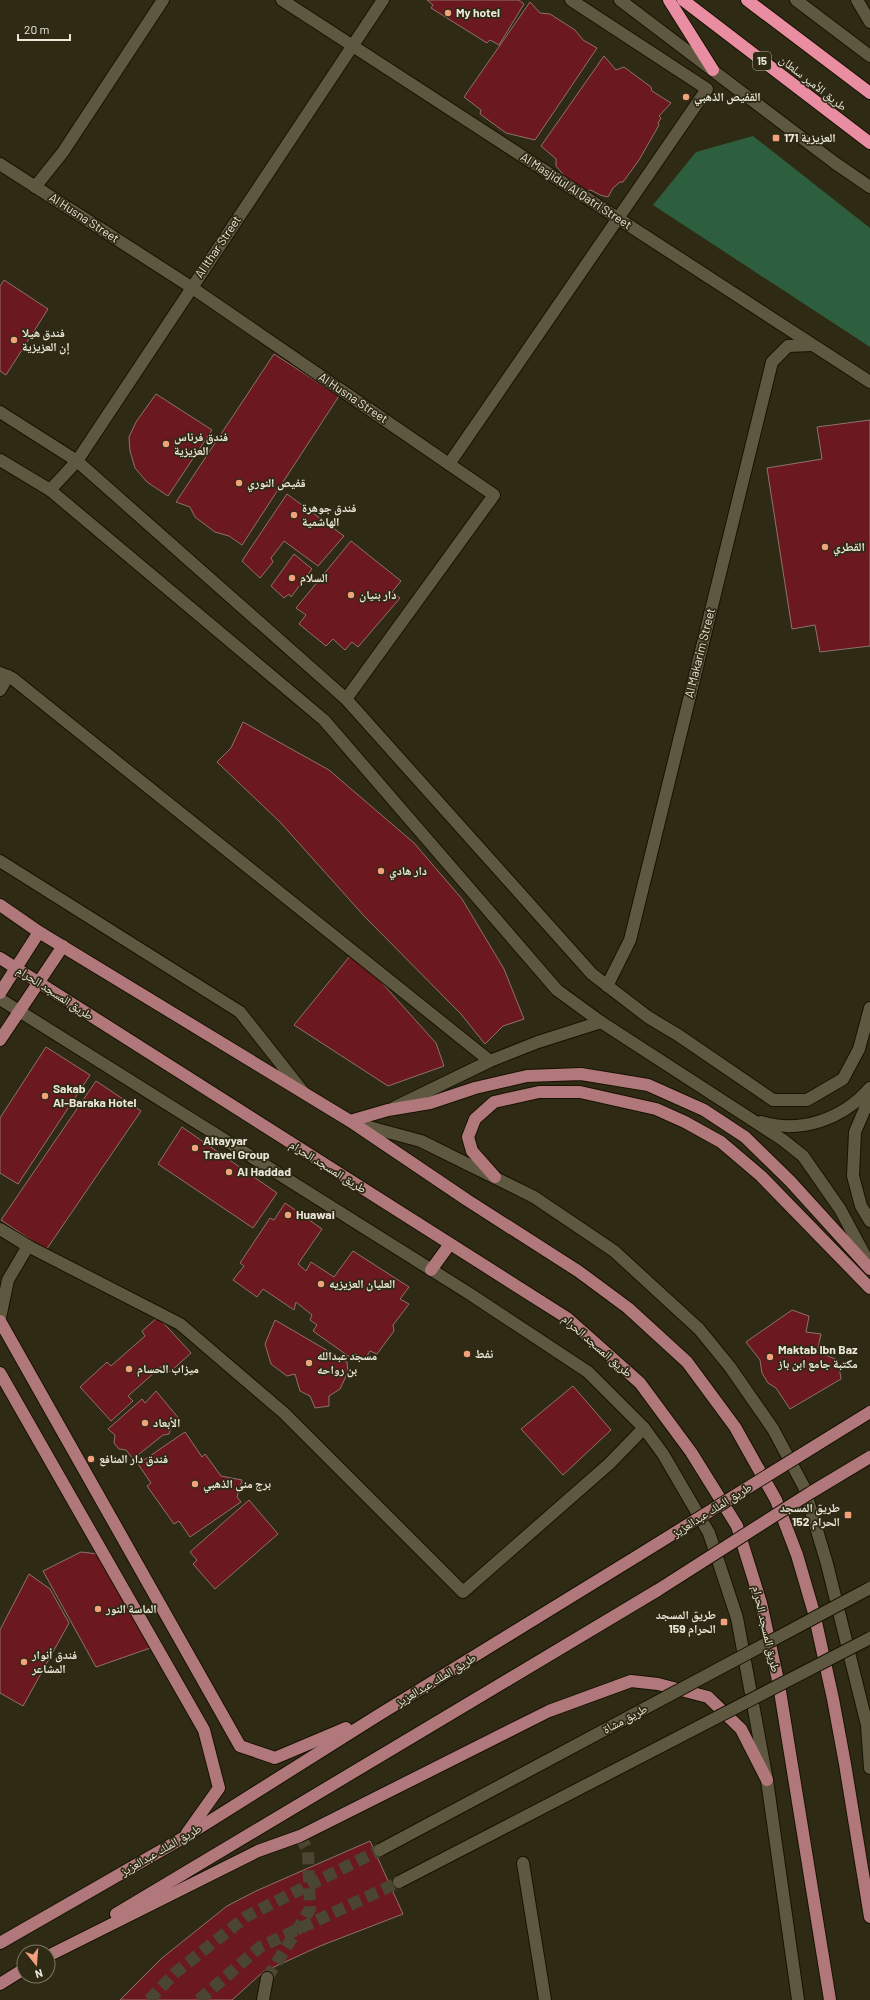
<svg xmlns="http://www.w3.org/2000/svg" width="870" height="2000" viewBox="0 0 870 2000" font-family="Barlow,'Noto Naskh Arabic',sans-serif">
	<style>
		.green { fill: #2d5f3f }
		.building { fill: #6b181f; stroke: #8e7170 }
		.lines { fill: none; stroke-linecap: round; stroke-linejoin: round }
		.secondary-tunnel { stroke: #4b4632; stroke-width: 12; stroke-dasharray: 12 6; stroke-linecap: butt }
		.street-casing { stroke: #171201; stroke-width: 14 }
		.secondary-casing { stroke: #171201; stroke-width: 14 }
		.primary-casing { stroke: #171201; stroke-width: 14 }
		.highway-casing { stroke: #171201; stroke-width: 14 }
		.street { stroke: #5e5841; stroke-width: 12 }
		.secondary { stroke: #5e5841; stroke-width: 12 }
		.primary { stroke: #b1787c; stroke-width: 12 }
		.highway { stroke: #e98da3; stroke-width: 12 }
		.secondary-bridge-casing { stroke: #171201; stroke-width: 14; stroke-linecap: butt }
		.primary-bridge-casing { stroke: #171201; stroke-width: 14; stroke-linecap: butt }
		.secondary-bridge { stroke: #5e5841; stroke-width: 12 }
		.primary-bridge { stroke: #b1787c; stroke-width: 12 }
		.poi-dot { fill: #f1a17c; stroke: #2f2a14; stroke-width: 1.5 }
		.labels { text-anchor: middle; stroke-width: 3.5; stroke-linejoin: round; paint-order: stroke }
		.shield { fill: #2f2a14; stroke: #b3af9f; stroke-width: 1 }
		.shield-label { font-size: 11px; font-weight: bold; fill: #ebe8db }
		.poi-label { font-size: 12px; font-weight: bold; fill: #ebe8db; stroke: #2f2a14; text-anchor: start }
		.street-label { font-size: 12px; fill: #ebe8db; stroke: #2f2a14 }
	</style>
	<rect width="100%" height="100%" fill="#2f2a14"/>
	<polygon class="green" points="753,136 870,228 870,347 653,205 696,152"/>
	<g class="building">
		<polygon points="427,0 519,0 524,4 499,45 490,40 487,43 431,8 433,5"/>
		<polygon points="530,2 540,13 550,14 575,30 583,40 597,48 535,140 506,133 480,114 481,110 464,97"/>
		<polygon points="604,56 616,70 624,67 651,87 652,91 671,103 659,116 661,118 658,123 659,125 639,160 623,182 620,182 613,188 608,197 600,195 591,190 587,191 567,179 556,166 556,159 541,146"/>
		<polygon points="4,280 48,309 6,375 0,371 0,286"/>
		<polygon points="274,354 339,396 242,545 229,536 215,532 195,517 190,507 176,502"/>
		<polygon points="156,394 212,430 168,496 147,482 135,468 130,451 129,437 136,422"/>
		<polygon points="870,420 870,646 820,652 815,625 792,629 767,468 822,459 817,427"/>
		<polygon points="287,494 344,536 318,566 284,541 271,558 273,562 260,578 242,561"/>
		<polygon points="351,541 401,581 392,592 400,598 358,647 352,642 345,650 333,639 326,646 299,624 306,615 296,608"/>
		<polygon points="294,554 312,569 291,597 289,594 284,598 271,586"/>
		<polygon points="243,722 329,770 414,843 462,899 504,969 524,1019 503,1026 485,1044 461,1014 365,917 280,822 217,762 231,748"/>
		<polygon points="350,956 373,973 436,1043 444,1066 388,1086 294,1025"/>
		<polygon points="46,1047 90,1075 18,1184 0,1173 0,1118"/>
		<polygon points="96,1081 141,1111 46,1250 1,1220"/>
		<polygon points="182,1127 277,1193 253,1228 158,1164"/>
		<polygon points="285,1203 322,1229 298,1264 306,1271 311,1262 334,1277 353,1251 409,1287 400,1299 409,1304 393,1325 394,1331 377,1354 370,1351 365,1359 355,1354 351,1358 313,1331 317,1325 310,1320 312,1315 296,1302 294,1310 263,1289 257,1297 233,1280 244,1266 240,1263 270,1218 274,1220"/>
		<polygon points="792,1310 809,1316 806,1332 821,1334 817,1352 838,1360 841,1379 790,1409 776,1388 768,1383 762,1373 760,1360 746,1342"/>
		<polygon points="158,1317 191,1353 170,1372 163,1365 128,1396 133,1401 111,1421 80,1387 107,1362 111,1366 145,1336 142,1331"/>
		<polygon points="275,1320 347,1362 348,1372 340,1389 329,1396 329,1406 315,1408 310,1396 300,1391 295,1374 287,1376 271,1364 265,1344"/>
		<polygon points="573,1386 611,1430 563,1475 521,1429"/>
		<polygon points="156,1391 180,1420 171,1427 169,1434 163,1435 133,1459 126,1450 119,1449 114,1443 115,1435 108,1429 142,1399 145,1403"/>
		<polygon points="185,1432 202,1457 205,1454 221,1476 242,1480 237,1497 241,1502 190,1537 179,1521 174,1524 147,1486 151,1483 138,1464"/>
		<polygon points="249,1500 278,1534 215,1589 193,1564 197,1560 190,1552"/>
		<polygon points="81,1552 98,1554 156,1646 96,1667 43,1571"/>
		<polygon points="29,1574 50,1589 69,1623 23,1706 0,1693 0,1630"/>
		<polygon points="370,1841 403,1914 320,1946 263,1972 232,2000 120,2000 162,1958 227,1906 256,1891"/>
	</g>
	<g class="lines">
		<g class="secondary-tunnel">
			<polyline points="267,1978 310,1909 308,1851 300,1836"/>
			<polyline points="149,2000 175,1973 247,1916 380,1850"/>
			<polyline points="199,2000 260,1947 399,1882"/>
		</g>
		<g class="street-casing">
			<g id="street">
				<polyline points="282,0 870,382"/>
				<polyline points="857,0 870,22"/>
				<polyline points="0,164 191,287 494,495 346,699"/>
				<polyline points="35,187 63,152 163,0"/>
				<polyline points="449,464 707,89 571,0"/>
				<polyline points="50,490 77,461 383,0"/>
				<polyline points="0,673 12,678 490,1061"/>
				<polyline points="0,690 8,676"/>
				<polyline points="607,986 630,940 772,362 788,346 812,345"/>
				<polyline points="395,1107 490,1061 538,1042 601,1022"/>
				<polyline points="0,1229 28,1246 180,1324 284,1413 463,1592 609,1464 644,1428"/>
				<polyline points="0,1318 8,1280 28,1246"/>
				<polyline points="523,1863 545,2000"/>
			</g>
		</g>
		<g class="secondary-casing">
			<g id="secondary">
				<polyline points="620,0 835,163 870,187"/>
				<polyline points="796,0 870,56"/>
				<polyline points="0,412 77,461 346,699 592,974 648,1017 678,1035 773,1100 807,1100 843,1079 859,1049 870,1008"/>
				<polyline points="0,460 50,490 324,720 557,990 601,1022 783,1140 803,1156 840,1209 870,1265"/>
				<polyline points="0,861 240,1012 304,1093"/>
				<polyline points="0,999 470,1294 588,1372 644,1428 663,1454 709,1533 737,1618 767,1780 798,2000"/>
				<polyline points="870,1097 855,1132 853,1176 861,1206 870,1221"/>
				<path d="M761,1122C801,1134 843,1119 870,1088"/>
				<polyline points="354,1123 421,1141 534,1197 614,1251 699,1329 730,1367 773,1429 804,1487 827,1564 867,1725 870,1768"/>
				<polyline points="263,2000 267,1978"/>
			</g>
		</g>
		<g class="primary-casing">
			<g id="primary">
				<polyline points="0,905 39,932 350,1121 467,1200 578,1271 628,1308 687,1362 735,1427 776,1500 797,1555 814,1613 833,1699 845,1764 870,1917"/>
				<polyline points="0,958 567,1318 640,1383 691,1452 737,1526 761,1603 779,1685 830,2000"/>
				<polyline points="0,993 39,932"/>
				<polyline points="0,1040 63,946"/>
				<polyline points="350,1121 388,1110 430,1103 475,1088 527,1076 581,1074 648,1085 704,1110 745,1137 790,1181 870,1269"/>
				<polyline points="495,1177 472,1151 468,1137 475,1119 494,1102 539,1092 580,1092 656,1109 685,1122 721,1142 761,1176 870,1288"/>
				<polyline points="431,1270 450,1244"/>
				<polyline points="0,1321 240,1746 275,1758 346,1728"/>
				<polyline points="0,1373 204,1730 219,1788 187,1833"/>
				<polyline points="116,1914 658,1590"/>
				<polyline points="0,1943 183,1838 377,1716 639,1555"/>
				<polyline points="48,1956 258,1851 300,1836 549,1711 631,1681 658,1684 708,1697 741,1729 767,1780"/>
				<polyline points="0,1984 24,1969"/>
			</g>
		</g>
		<g class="highway-casing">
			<g id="highway">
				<polyline points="669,0 713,70"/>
				<polyline points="683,0 870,143"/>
				<polyline points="747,0 870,93"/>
			</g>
		</g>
		<use href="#street" class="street"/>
		<use href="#secondary" class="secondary"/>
		<use href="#primary" class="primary"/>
		<use href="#highway" class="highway"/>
		<g class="secondary-bridge-casing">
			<g id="secondary-bridge">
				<polyline points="380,1850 870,1588"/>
				<polyline points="399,1882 870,1638"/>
			</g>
		</g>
		<g class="primary-bridge-casing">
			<g id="primary-bridge">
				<polyline points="639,1555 870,1412"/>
				<polyline points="658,1590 810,1493 870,1457"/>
			</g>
		</g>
		<use href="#secondary-bridge" class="secondary-bridge"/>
		<use href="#primary-bridge" class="primary-bridge"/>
	</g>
	<g class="poi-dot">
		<circle cx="448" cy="13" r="4"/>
		<circle cx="686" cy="97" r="4"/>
		<rect x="772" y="134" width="8" height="8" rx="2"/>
		<circle cx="14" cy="340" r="4"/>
		<circle cx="166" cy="444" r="4"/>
		<circle cx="239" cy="483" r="4"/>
		<circle cx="294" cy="515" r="4"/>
		<circle cx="825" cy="547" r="4"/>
		<circle cx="292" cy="578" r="4"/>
		<circle cx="351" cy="595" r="4"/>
		<circle cx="381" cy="871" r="4"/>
		<circle cx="45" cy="1096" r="4"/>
		<circle cx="195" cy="1148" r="4"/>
		<circle cx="229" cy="1172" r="4"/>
		<circle cx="288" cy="1215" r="4"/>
		<circle cx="321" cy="1284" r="4"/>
		<circle cx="467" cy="1354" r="4"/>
		<circle cx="770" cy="1357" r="4"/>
		<circle cx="309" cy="1363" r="4"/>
		<circle cx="129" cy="1369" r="4"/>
		<circle cx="145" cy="1423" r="4"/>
		<circle cx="91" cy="1459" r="4"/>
		<circle cx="195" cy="1484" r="4"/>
		<rect x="844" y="1511" width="8" height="8" rx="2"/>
		<circle cx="98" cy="1609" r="4"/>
		<rect x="720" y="1618" width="8" height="8" rx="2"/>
		<circle cx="24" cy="1662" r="4"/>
	</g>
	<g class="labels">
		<rect class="shield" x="753" y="52" width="18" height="18" rx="3"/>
		<g class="shield-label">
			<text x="762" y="65">15</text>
		</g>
		<g class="poi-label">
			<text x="456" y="17">My hotel</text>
			<text x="694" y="101">القفيص الذهبي</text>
			<text x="784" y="142">العزيزية 171</text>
			<text x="22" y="337">فندق هيلا<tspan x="22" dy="14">إن العزيزية</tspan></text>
			<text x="174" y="441">فندق فرناس<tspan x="174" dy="14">العزيزية</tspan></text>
			<text x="247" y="487">قفيص النوري</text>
			<text x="302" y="512">فندق جوهرة<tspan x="302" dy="14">الهاشمية</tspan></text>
			<text x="833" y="551">القطري</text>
			<text x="300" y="582">السلام</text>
			<text x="359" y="599">دار بنيان</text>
			<text x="389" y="875">دار هادي</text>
			<text x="53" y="1093">Sakab<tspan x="53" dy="14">Al-Baraka Hotel</tspan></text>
			<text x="203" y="1145">Altayyar<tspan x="203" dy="14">Travel Group</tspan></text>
			<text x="237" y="1176">Al Haddad</text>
			<text x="296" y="1219">Huawai</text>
			<text x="329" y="1288">العليان العزيزيه</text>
			<text x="778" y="1354">Maktab Ibn Baz<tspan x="778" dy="14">مكتبة جامع ابن باز</tspan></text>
			<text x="475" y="1358">نفط</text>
			<text x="317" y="1360">مسجد عبدالله<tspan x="317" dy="14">بن رواحه</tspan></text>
			<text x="137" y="1373">ميزاب الحسام</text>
			<text x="153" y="1427">الأبعاد</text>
			<text x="99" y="1463">فندق دار المنافع</text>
			<text x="203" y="1488">برج منى الذهبي</text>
			<text x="840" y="1512" text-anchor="end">طريق المسجد<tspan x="840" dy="14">الحرام 152</tspan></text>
			<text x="106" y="1613">الماسة النور</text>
			<text x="716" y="1619" text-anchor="end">طريق المسجد<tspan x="716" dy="14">الحرام 159</tspan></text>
			<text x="32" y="1659">فندق أنوار<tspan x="32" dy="14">المشاعر</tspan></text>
		</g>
		<g class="street-label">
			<text transform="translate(813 83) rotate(38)" y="4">طريق الأمير سلطان</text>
			<text transform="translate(576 191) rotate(33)" y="4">Al Masjidul Al Qatri Street</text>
			<text transform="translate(84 218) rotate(33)" y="4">Al Husna Street</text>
			<text transform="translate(218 247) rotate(-56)" y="4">Al Ithar Street</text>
			<text transform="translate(353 398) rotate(34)" y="4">Al Husna Street</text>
			<text transform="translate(700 653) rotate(-76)" y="4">Al Makarim Street</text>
			<text transform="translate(55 993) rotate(33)" y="4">طريق المسجد الحرام</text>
			<text transform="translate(328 1167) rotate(32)" y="4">طريق المسجد الحرام</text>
			<text transform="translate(597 1346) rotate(41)" y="4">طريق المسجد الحرام</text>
			<text transform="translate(712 1510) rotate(-32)" y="4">طريق الملك عبدالعزيز</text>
			<text transform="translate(766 1629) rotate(77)" y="4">طريق المسجد الحرام</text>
			<text transform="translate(436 1680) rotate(-31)" y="4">طريق الملك عبدالعزيز</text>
			<text transform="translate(625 1719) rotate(-28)" y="4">طريق مشاة</text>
			<text transform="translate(161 1850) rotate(-30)" y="4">طريق الملك عبدالعزيز</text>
		</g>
	</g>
	<g transform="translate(36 1964) rotate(163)"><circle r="19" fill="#2f2a14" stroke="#7a7664"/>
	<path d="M0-3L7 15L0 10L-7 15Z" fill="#f1a17c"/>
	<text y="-6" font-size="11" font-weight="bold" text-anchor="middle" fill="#ebe8db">N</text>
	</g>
	<path d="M18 34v6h52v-6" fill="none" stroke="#ebe8db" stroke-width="2"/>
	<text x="24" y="34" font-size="12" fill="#ebe8db" stroke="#2f2a14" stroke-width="3" paint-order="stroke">20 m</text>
</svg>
